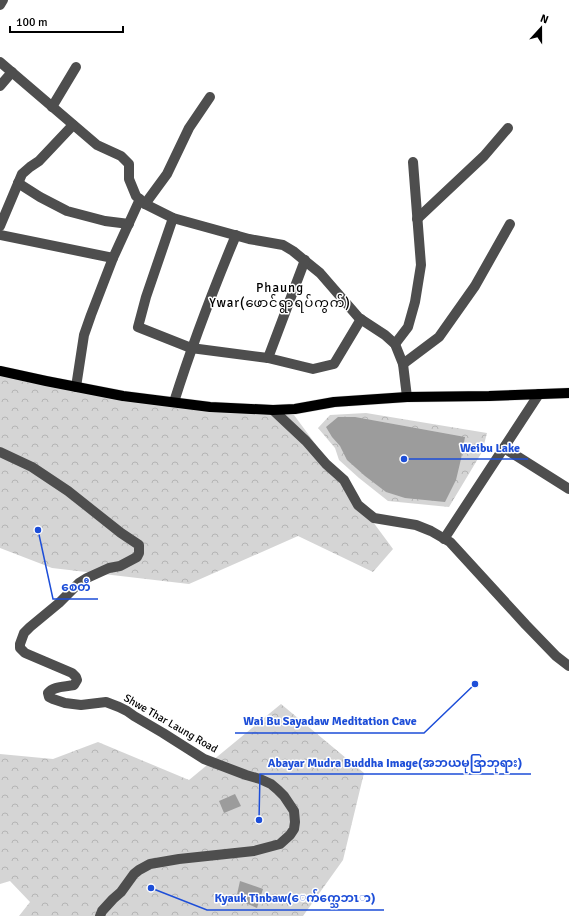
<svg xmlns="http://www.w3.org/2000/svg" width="569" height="916" viewBox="0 0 569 916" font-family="Signika,'Noto Sans Myanmar',sans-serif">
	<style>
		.park { fill: url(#park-crowns) }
		.water { fill: #9c9c9c }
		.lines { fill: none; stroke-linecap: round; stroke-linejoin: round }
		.major-casing { stroke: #dbdbdb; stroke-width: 11 }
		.minor { stroke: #4e4e4e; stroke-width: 10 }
		.major { stroke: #000; stroke-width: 10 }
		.labels { text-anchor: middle; stroke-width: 3; stroke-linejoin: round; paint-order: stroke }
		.street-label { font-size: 11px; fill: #000; stroke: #fff }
		.quarter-label { font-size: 13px; letter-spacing: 1px; fill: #000; stroke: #fff }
		.leader { fill: none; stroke: #1d4ed8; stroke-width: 1.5 }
		.callout-dot { fill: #1d4ed8; stroke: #fff; stroke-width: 1.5 }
		.callout-label { font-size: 12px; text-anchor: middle; font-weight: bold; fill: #1d4ed8; stroke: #fff; stroke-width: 3; stroke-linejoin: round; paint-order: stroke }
	</style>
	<defs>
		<pattern id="park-crowns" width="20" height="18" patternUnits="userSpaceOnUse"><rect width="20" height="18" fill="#d5d5d5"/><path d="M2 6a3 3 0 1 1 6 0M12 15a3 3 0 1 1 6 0" fill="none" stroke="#b5b5b5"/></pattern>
	</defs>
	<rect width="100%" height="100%" fill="#fff"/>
	<g class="park">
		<polygon points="0,374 294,415 393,549 373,572 298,536 189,584 52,568 0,548"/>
		<polygon points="366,413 487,433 482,452 449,507 388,501 359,478 339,460 335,448 318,428 330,415"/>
		<polygon points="281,704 364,773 343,860 303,916 19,916 30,902 10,881 0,884 0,754 53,759 98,742 189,780"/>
	</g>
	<g class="water">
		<polygon points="338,417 355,417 465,437 461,459 456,480 445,502 405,498 386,492 365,476 347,460 340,446 332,437 326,427"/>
		<polygon points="235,794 241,806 224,813 219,801"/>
		<polygon points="240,881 263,889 257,908 236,899"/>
	</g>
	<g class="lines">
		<g class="major-casing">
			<polyline id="major" points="0,371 46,381 123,396 210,407 273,410 295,409 334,402 407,397 489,396 569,393"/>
		</g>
		<g class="minor">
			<polyline points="0,5 3,0"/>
			<polyline points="0,62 97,145 121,156 129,164 129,179 136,196 145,204 173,218 249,239 283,245 293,251 320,273 359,318 385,335 395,344 403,364 407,397"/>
			<polyline points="0,86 12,72"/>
			<polyline points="52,107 76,67"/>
			<polyline points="18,183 40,197 67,211 105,221 129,224"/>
			<polyline points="145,204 167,174 189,128 210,97"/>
			<polyline points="173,218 146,297 138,327 191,348 268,358 313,369 334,364 361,319"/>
			<polyline points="417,219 484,156 508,128"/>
			<polyline points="0,226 22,174 30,167 39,161 73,125"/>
			<polyline points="0,235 113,258"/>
			<polyline points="395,344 408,327 415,302 421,265 413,162"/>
			<polyline points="268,358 305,260"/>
			<polyline points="403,364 439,337 475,286 510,224"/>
			<polyline points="76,387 84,335 91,315 113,258 140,199"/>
			<path d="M174,402C192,345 213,290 236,235"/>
			<polyline points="273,410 306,441 326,464 344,480 358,505 374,518 416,525 431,531 450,542 526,625 556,656 569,666"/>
			<polyline points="504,448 569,489"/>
			<path d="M0,452L32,467L68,491L121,533L139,545V553L137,557L120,566L109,568L87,578L79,583L59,603L30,627L24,633L20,644V648L25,653L72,673L76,677L77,680L74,685C65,687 53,686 48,693L49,697L53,699L65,703L81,705L106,702L119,707L127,711L134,716L163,733L204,759L246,775L260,779L271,784L278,790L284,796L294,811L295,822L294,829L290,835L280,844L254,851L179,859L150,864L139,870L134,874L121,892L113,899L102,911L100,916"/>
			<polyline points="444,539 539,394"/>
		</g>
		<use href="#major" class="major"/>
	</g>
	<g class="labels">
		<g class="street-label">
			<text transform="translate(171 723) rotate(30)" y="4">Shwe Thar Laung Road</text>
		</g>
		<g class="quarter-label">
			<text x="280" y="292">Phaung<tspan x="280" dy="15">Ywar(ဖောင်ရွာရပ်ကွက်)</tspan></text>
		</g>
	</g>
	<path class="leader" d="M404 459L452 459H528M38 530L53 599H98M475 684L424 733H235M259 820L260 774H531M151 888L207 910H384"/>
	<g class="callout-dot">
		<circle cx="404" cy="459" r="4"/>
		<circle cx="38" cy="530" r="4"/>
		<circle cx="475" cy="684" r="4"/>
		<circle cx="259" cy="820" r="4"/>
		<circle cx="151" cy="888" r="4"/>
	</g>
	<g class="callout-label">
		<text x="490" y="452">Weibu Lake</text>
		<text x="76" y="591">စေတီ</text>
		<text x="330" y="725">Wai Bu Sayadaw Meditation Cave</text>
		<text x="395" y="767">Abayar Mudra Buddha Image(အဘယမုဒြာဘုရား)</text>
		<text x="295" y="902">Kyauk Tinbaw(ေက်က္သေဘၤာ)</text>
	</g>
	<g transform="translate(541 28) rotate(21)" stroke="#ffffff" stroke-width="3" paint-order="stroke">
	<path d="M0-3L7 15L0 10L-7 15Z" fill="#000000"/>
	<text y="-6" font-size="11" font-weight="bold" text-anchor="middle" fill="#000000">N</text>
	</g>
	<path d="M10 26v6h113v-6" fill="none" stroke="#000000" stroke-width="2"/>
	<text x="16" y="26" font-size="12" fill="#000000" stroke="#ffffff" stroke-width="3" paint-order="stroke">100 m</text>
</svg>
